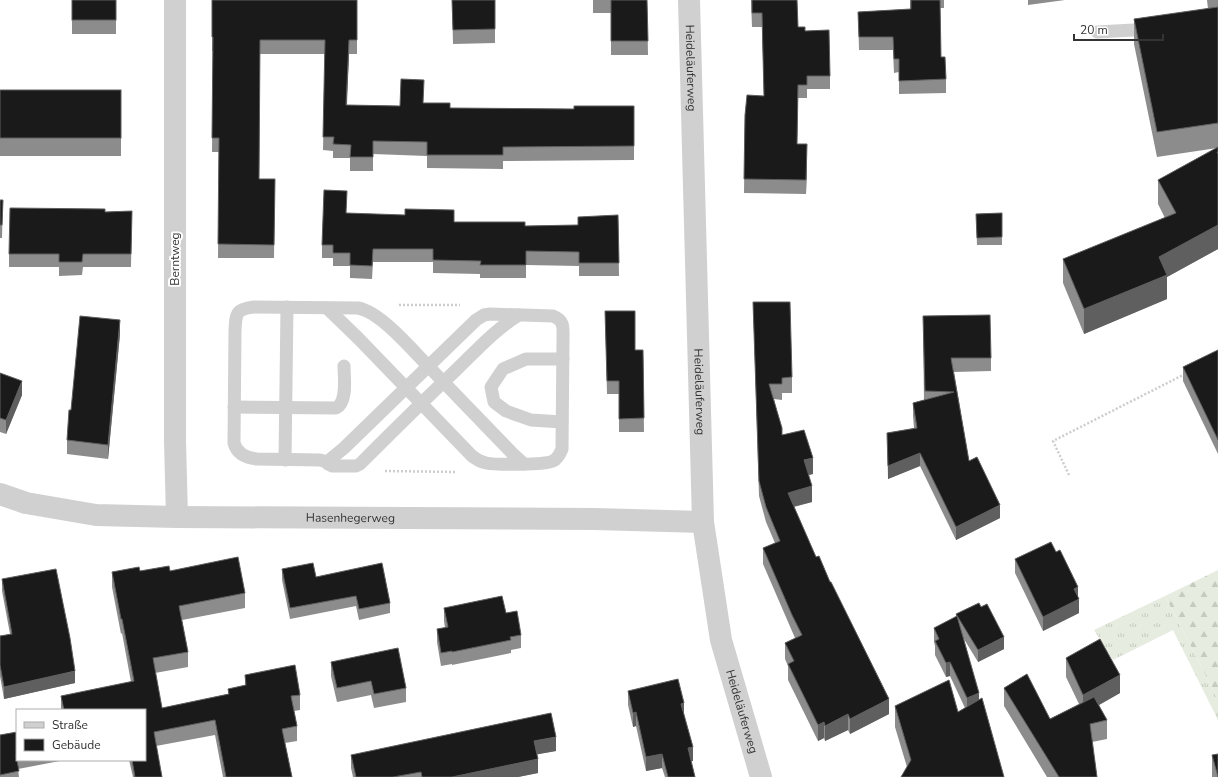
<svg xmlns="http://www.w3.org/2000/svg" width="1218" height="777" viewBox="0 0 1218 777" font-family="'Nunito Sans',sans-serif">
	<style>
		.grass { fill: url(#grass-tufts) }
		.forest { fill: url(#forest-firs) }
		.lines { fill: none; stroke-linecap: round; stroke-linejoin: round }
		.path { stroke: #cdcdcd; stroke-width: 2.5; stroke-dasharray: 2 2; stroke-linecap: butt }
		.lane { stroke: #d0d0d0; stroke-width: 13 }
		.street { stroke: #d0d0d0; stroke-width: 22 }
		.wall { fill: #8c8c8c }
		.shaded-wall { fill: #5f5f5f }
		.building { fill: #1a1a1a; stroke: #5f5f5f }
		.labels { text-anchor: middle; stroke-width: 4; stroke-linejoin: round; paint-order: stroke }
		.street-label { font-size: 12px; fill: #333; stroke: #fff }
	</style>
	<defs>
		<pattern id="grass-tufts" width="24" height="20" patternUnits="userSpaceOnUse"><rect width="24" height="20" fill="#e6ecdf"/><path d="M3 7l-1-3M5 7V3M7 7l1-3M15 17l-1-3M17 17v-4M19 17l1-3" fill="none" stroke="#c6cbc0"/></pattern>
		<pattern id="forest-firs" width="22" height="20" patternUnits="userSpaceOnUse"><rect width="22" height="20" fill="#e6ecdf"/><path d="M5 1l3.5 6h-7zM16 11l3.5 6h-7z" fill="#c6cbc0"/></pattern>
	</defs>
	<rect width="100%" height="100%" fill="#fff"/>
	<polygon class="grass" points="1165,596 1218,699 1218,720 1173,630 1113,660 1094,630"/>
	<polygon class="forest" points="1218,570 1218,699 1165,596"/>
	<g class="lines">
		<g class="path">
			<polyline points="399,305 460,305"/>
			<polyline points="385,471 456,472"/>
			<polyline points="1069,475 1053,441 1185,374"/>
		</g>
		<g class="lane">
			<polyline points="1097,32 1152,29"/>
			<path d="M327,308L359,339L472,456C476,459 481,462 486,463C495,465 545,465 553,461C557,459 560,454 562,449L563,339C563,328 565,321 553,316L490,314L484,315L476,320L344,448L327,462"/>
			<path d="M519,315C494,330 475,352 454,372C422,402 391,433 360,464L356,466H332L328,464L327,462L320,460L257,459C247,458 237,454 234,443L235,330C236,313 236,309 254,307L358,308C381,312 413,351 430,368C457,396 485,425 512,453L524,464"/>
			<path d="M234,407L336,408C348,402 344,377 344,366"/>
			<polyline points="562,422 531,420 506,411 494,402 491,387 503,369 526,359 563,359"/>
			<polyline points="285,460 287,307"/>
		</g>
		<g class="street">
			<polyline points="175,0 175,441 177,517"/>
			<path id="s1" d="M689,0L703,522L721,640L761,777"/>
			<path id="s2" d="M0,494L26,503L96,515L177,517L595,519L703,522"/>
		</g>
	</g>
	<g class="wall">
		<rect x="72" y="0" width="44" height="34"/>
		<polygon points="212,0 357,0 357,54 349,54 347,105 400,106 424,103 450,108 574,109 634,106 634,160 503,161 503,169 427,168 427,156 373,154 373,171 350,171 350,158 333,158 333,151 323,150 325,54 260,54 259,179 275,179 274,258 218,258 219,152 212,152 213,51 212,51"/>
		<polygon points="452,0 495,0 495,43 453,44"/>
		<polygon points="593,0 647,0 648,55 611,55 611,13 593,13"/>
		<polygon points="751,0 797,0 798,27 805,31 830,76 830,89 807,89 807,98 798,98 797,144 807,158 806,194 744,193 745,115 764,96 762,27 752,27"/>
		<polygon points="910,0 944,0 944,8 940,8 941,57 946,79 946,93 899,94 899,72 894,73 893,50 859,50 858,12 910,9"/>
		<polygon points="1028,0 1065,0 1028,5"/>
		<polygon points="1207,0 1218,0 1218,249 1167,277 1167,299 1084,334 1063,283 1063,259 1165,218 1158,204 1158,180 1217,148 1157,157 1134,44 1134,19 1208,9"/>
		<rect x="0" y="90" width="121" height="66"/>
		<polygon points="0,200 3,200 2,238 0,238"/>
		<polygon points="132,211 131,267 83,267 82,275 59,276 59,267 9,267 9,254 105,212"/>
		<polygon points="347,213 454,222 525,226 578,225 618,215 619,276 579,276 579,266 526,265 526,278 480,278 480,274 433,273 433,262 373,262 372,279 350,278 350,266 333,266 333,258 322,258 322,245"/>
		<polygon points="1002,213 1002,245 977,245 976,214"/>
		<polygon points="753,302 792,377 792,393 782,393 782,400 774,399 782,435 813,474 808,475 812,502 794,507 816,557 830,582 889,714 850,734 848,730 825,741 824,738 818,741 788,680 788,666 785,659 785,643 795,638 763,564 763,548 775,543 766,522 759,496"/>
		<polygon points="605,311 635,350 643,350 644,432 619,432 619,394 607,394"/>
		<polygon points="923,330 991,358 991,371 954,372 969,461 1000,518 956,540 920,466 888,479 887,433 914,428 913,416 913,403 924,400"/>
		<polygon points="120,334 108,459 67,454 67,440 71,410"/>
		<polygon points="1218,350 1218,454 1183,381 1183,367"/>
		<polygon points="0,373 22,395 6,434 0,432"/>
		<polygon points="1015,559 1078,597 1079,613 1043,631 1015,573"/>
		<polygon points="282,569 390,603 390,613 359,620 356,606 290,619 282,580"/>
		<polygon points="140,571 170,571 245,593 245,608 182,620 188,652 188,667 155,673 162,708 228,694 228,689 245,686 245,675 300,695 300,710 294,711 297,726 297,741 285,743 292,777 223,777 215,735 156,746 162,777 133,777 129,760 145,760 145,710 61,710 61,696 131,682 122,633 121,634 112,587 112,572"/>
		<polygon points="2,579 75,683 4,699 0,676 0,636 10,634 2,591"/>
		<polygon points="444,608 506,613 521,635 521,648 511,650 511,653 452,665 452,664 441,666 437,642 437,629 445,628 444,621"/>
		<polygon points="956,614 1004,649 978,662 964,639 979,700 907,767 895,727 895,706 958,712 965,708 950,676 946,677 935,655 935,646 934,642 934,628 956,617"/>
		<polygon points="1066,658 1120,693 1099,705 1107,720 1107,739 1092,742 1097,777 1047,777 1004,706 1004,688 1050,719 1079,704 1066,677"/>
		<polygon points="331,662 406,688 406,702 374,708 371,695 337,702 331,676"/>
		<polygon points="628,691 684,714 693,761 691,761 695,777 665,777 662,768 646,771 636,726 633,727 628,705"/>
		<polygon points="17,732 17,760 65,760 18,769 19,777 0,777 0,735"/>
		<polygon points="556,751 537,754 538,773 518,777 353,777 351,768 351,755"/>
		<polygon points="1212,755 1218,777 1212,777"/>
	</g>
	<g class="shaded-wall">
		<polygon points="349,40 349,54 346,118 346,105"/>
		<polygon points="807,144 807,158 806,194 806,180"/>
		<polygon points="1218,225 1218,249 1167,277 1167,299 1084,334 1084,309 1159,257"/>
		<polygon points="120,320 120,334 108,459 108,445"/>
		<polygon points="22,381 22,395 6,434 6,420"/>
		<polygon points="920,453 920,466 888,479 888,466"/>
		<polygon points="813,458 813,474 804,476 804,460"/>
		<polygon points="812,486 812,502 788,508 788,493"/>
		<polygon points="1000,505 1000,518 956,540 956,527"/>
		<polygon points="1078,587 1078,600 1079,599 1079,613 1043,631 1043,617 1074,589"/>
		<polygon points="1004,637 1004,649 978,662 978,650"/>
		<polygon points="950,662 950,676 946,677 946,663"/>
		<polygon points="75,671 75,683 4,699 4,687"/>
		<polygon points="1120,675 1120,693 1083,714 1083,695"/>
		<polygon points="979,693 979,707 967,712 967,698"/>
		<polygon points="889,699 889,714 850,734 850,719"/>
		<polygon points="684,703 684,717 681,704"/>
		<polygon points="636,712 636,726 633,727 633,713"/>
		<polygon points="848,714 848,730 825,741 825,726"/>
		<polygon points="824,722 824,738 818,741 818,725"/>
		<polygon points="556,737 556,751 534,755 534,741"/>
		<polygon points="693,747 693,761 688,762 688,748"/>
		<polygon points="662,754 662,768 646,771 646,757"/>
		<polygon points="538,759 538,773 518,777 452,777"/>
	</g>
	<g class="building">
		<rect x="72" y="0" width="44" height="20"/>
		<polygon points="212,0 357,0 357,40 349,40 346,105 400,106 401,79 424,80 423,103 450,103 450,108 574,109 574,106 634,106 634,146 503,147 503,155 427,155 427,142 373,141 373,157 350,157 351,145 333,144 334,137 323,137 325,40 260,40 259,179 275,179 274,245 218,244 219,138 212,138 213,37 212,37"/>
		<polygon points="452,0 495,0 495,29 453,30"/>
		<polygon points="611,0 647,0 648,41 611,41"/>
		<polygon points="752,0 797,0 798,27 805,27 805,31 829,30 830,76 807,76 807,85 798,85 797,144 807,144 806,180 744,179 745,115 747,95 764,96 762,13 752,13"/>
		<polygon points="911,0 940,0 941,57 945,57 946,79 899,81 899,59 894,59 893,37 859,37 858,12 911,9"/>
		<polygon points="1218,7 1218,123 1157,132 1134,19"/>
		<rect x="0" y="90" width="121" height="48"/>
		<polygon points="1218,147 1218,152 1217,152 1218,154 1218,225 1159,257 1167,275 1084,309 1063,259 1176,213 1158,180"/>
		<polygon points="324,190 347,191 346,213 405,215 405,209 454,210 454,222 525,222 525,226 578,225 578,217 618,215 619,263 579,263 579,252 526,251 526,265 480,265 481,261 433,260 433,249 373,249 372,266 350,265 350,253 333,253 333,245 322,245"/>
		<polygon points="0,200 3,200 2,225 0,225"/>
		<polygon points="10,208 105,209 105,212 132,211 131,254 83,254 82,262 59,262 59,254 9,254"/>
		<polygon points="1002,213 1002,237 977,238 976,214"/>
		<polygon points="753,302 790,302 792,377 782,378 782,384 769,384 782,428 782,435 804,430 813,458 804,460 812,486 788,493 816,557 819,556 830,582 831,582 889,699 850,719 848,714 825,726 824,722 818,725 788,664 794,661 785,643 802,635 792,615 763,548 780,541 766,507 759,481"/>
		<polygon points="605,311 635,311 635,350 643,350 644,418 619,419 619,381 607,381"/>
		<polygon points="990,315 991,358 951,358 969,461 977,457 1000,505 956,527 920,453 888,466 887,433 917,428 913,403 954,392 925,391 923,316"/>
		<polygon points="80,316 120,320 108,445 67,440 69,410 71,410"/>
		<polygon points="1218,350 1218,440 1183,367"/>
		<polygon points="0,373 22,381 6,420 0,418"/>
		<polygon points="1051,542 1056,552 1060,550 1078,587 1074,589 1079,599 1043,617 1015,559"/>
		<polygon points="238,557 245,593 179,606 188,652 153,658 162,708 229,694 228,689 246,685 245,675 295,665 300,695 291,696 297,726 282,729 292,777 226,777 215,720 154,732 162,777 135,777 132,760 145,760 145,710 64,710 61,696 134,681 122,619 121,619 112,572 139,567 140,571 169,566 170,571"/>
		<polygon points="313,563 316,577 382,563 390,603 359,609 356,596 290,608 282,569"/>
		<polygon points="56,569 70,638 75,671 4,687 0,665 0,636 12,634 2,579"/>
		<polygon points="502,596 506,613 517,611 521,635 510,637 511,640 452,652 452,651 441,653 437,629 448,627 444,608"/>
		<polygon points="979,603 981,607 987,604 1004,637 978,650 956,614"/>
		<polygon points="957,616 979,693 967,698 950,662 946,663 935,641 939,639 934,628"/>
		<polygon points="1100,639 1120,675 1083,695 1066,658"/>
		<polygon points="398,648 406,688 374,694 371,681 337,688 331,662"/>
		<polygon points="1027,674 1050,719 1094,697 1107,720 1090,724 1097,777 1059,777 1004,688"/>
		<polygon points="678,679 684,703 681,704 693,747 688,748 695,777 668,777 662,754 646,757 636,712 633,713 628,691"/>
		<polygon points="949,680 958,712 982,698 1004,777 901,777 911,760 895,706"/>
		<polygon points="551,713 556,737 534,741 538,759 452,777 422,777 421,772 393,777 356,777 351,755"/>
		<polygon points="17,732 17,755 16,755 19,771 0,775 0,735"/>
		<polygon points="1218,754 1218,777 1212,755"/>
	</g>
	<g class="labels">
		<g class="street-label">
			<text dy="4" stroke="none"><textPath href="#s1" startOffset="68">Heideläuferweg</textPath></text>
			<text transform="translate(175 259) rotate(-90)" y="4">Berntweg</text>
			<text dy="4" stroke="none"><textPath href="#s1" startOffset="392">Heideläuferweg</textPath></text>
			<text dy="4" stroke="none"><textPath href="#s2" startOffset="353">Hasenhegerweg</textPath></text>
			<text dy="4" stroke="none"><textPath href="#s1" startOffset="716">Heideläuferweg</textPath></text>
		</g>
	</g>
	<rect x="16" y="709" width="130" height="52" fill="#ffffff" stroke="#adadad"/>
	<rect x="24" y="722" width="20" height="6" fill="#d0d0d0" stroke="#adadad"/>
	<text x="52" y="729" font-size="12" fill="#333333">Straße</text>
	<rect x="24" y="739" width="20" height="12" fill="#1a1a1a" stroke="#adadad"/>
	<text x="52" y="749" font-size="12" fill="#333333">Gebäude</text>
	<path d="M1074 34v6h89v-6" fill="none" stroke="#333333" stroke-width="2"/>
	<text x="1080" y="34" font-size="12" fill="#333333" stroke="#ffffff" stroke-width="3" paint-order="stroke">20 m</text>
</svg>
